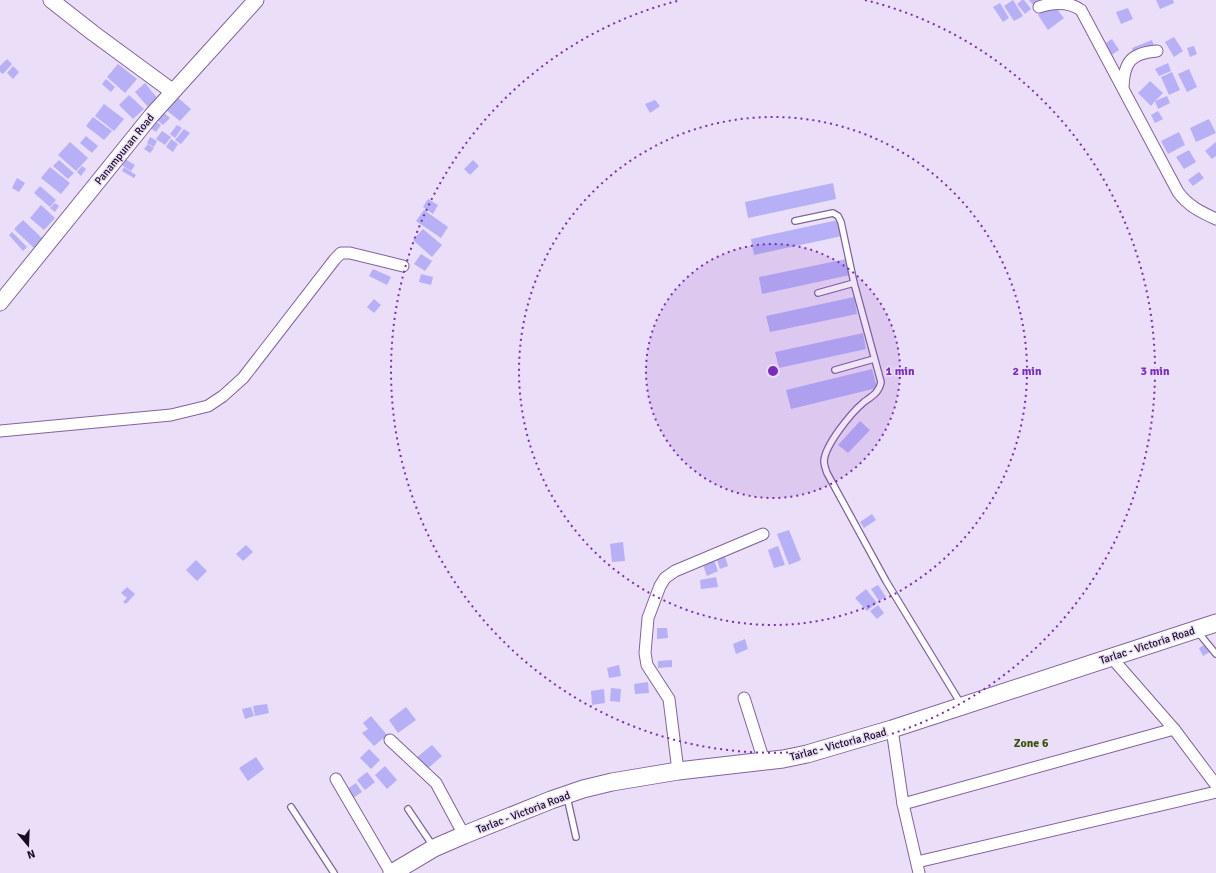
<svg xmlns="http://www.w3.org/2000/svg" width="1216" height="873" viewBox="0 0 1216 873" font-family="Signika,sans-serif">
	<style>
		.building { fill: #b7b0f6 }
		.lines { fill: none; stroke-linecap: round; stroke-linejoin: round }
		.lane-casing { stroke: #83639e; stroke-width: 8 }
		.street-casing { stroke: #83639e; stroke-width: 13 }
		.secondary-casing { stroke: #83639e; stroke-width: 17 }
		.primary-casing { stroke: #83639e; stroke-width: 19 }
		.lane { stroke: #fff; stroke-width: 5.5 }
		.street { stroke: #fff; stroke-width: 11 }
		.secondary { stroke: #fff; stroke-width: 15 }
		.primary { stroke: #fff; stroke-width: 17 }
		.ring { fill: none; stroke: #7b2cbf; stroke-width: 2; stroke-dasharray: 2 4 }
		.labels { text-anchor: middle; stroke-width: 3; stroke-linejoin: round; paint-order: stroke }
		.street-label { font-size: 11px; fill: #180b22; stroke: #ebdef8 }
		.neighbourhood-label { font-size: 12px; font-weight: bold; fill: #385209; stroke: #ebdef8 }
		.centre { fill: #7b2cbf; stroke: #ebdef8; stroke-width: 2 }
		.ring-label { font-size: 12px; text-anchor: middle; font-weight: bold; fill: #7b2cbf; stroke: #ebdef8; stroke-width: 3; stroke-linejoin: round; paint-order: stroke }
	</style>
	<rect width="100%" height="100%" fill="#ebdef8"/>
	<g class="building">
		<polygon points="1013,0 1023,16 1014,21 1004,6"/>
		<polygon points="1022,0 1024,0 1031,9 1025,14 1017,4"/>
		<polygon points="1029,0 1041,0 1034,6"/>
		<polygon points="1156,0 1173,0 1174,3 1160,9"/>
		<polygon points="1000,3 1009,18 1003,22 993,7"/>
		<polygon points="1053,4 1064,18 1048,30 1038,15"/>
		<polygon points="1128,8 1133,19 1121,24 1116,12"/>
		<polygon points="1174,37 1183,51 1174,57 1165,42"/>
		<polygon points="1112,39 1119,50 1110,56 1103,45"/>
		<polygon points="1152,40 1155,48 1135,56 1132,48"/>
		<polygon points="1194,46 1197,54 1190,57 1187,48"/>
		<polygon points="7,59 12,64 3,74 0,72 0,66"/>
		<polygon points="1168,63 1171,71 1159,76 1155,69"/>
		<polygon points="118,64 137,79 125,93 107,77"/>
		<polygon points="13,66 19,72 13,79 7,73"/>
		<polygon points="1189,69 1197,87 1187,92 1178,74"/>
		<polygon points="1172,72 1180,90 1169,95 1161,77"/>
		<polygon points="106,79 115,87 111,92 102,84"/>
		<polygon points="1150,81 1163,93 1155,101 1167,96 1170,103 1158,109 1155,101 1151,106 1138,93"/>
		<polygon points="145,83 157,98 148,107 135,92"/>
		<polygon points="129,95 144,109 133,119 119,105"/>
		<polygon points="177,97 191,109 180,121 166,110"/>
		<polygon points="655,100 660,106 650,113 645,104"/>
		<polygon points="104,104 124,119 114,131 95,116"/>
		<polygon points="1158,111 1163,119 1155,123 1151,115"/>
		<polygon points="164,113 170,118 163,125 157,120"/>
		<polygon points="93,117 112,131 104,140 86,126"/>
		<polygon points="1209,119 1216,133 1196,142 1190,128"/>
		<polygon points="154,120 161,125 156,132 149,127"/>
		<polygon points="177,125 182,128 175,138 170,134"/>
		<polygon points="184,129 190,133 181,144 175,140"/>
		<polygon points="162,131 171,137 165,145 156,139"/>
		<polygon points="1179,132 1185,145 1168,154 1161,141"/>
		<polygon points="86,136 98,146 92,153 80,143"/>
		<polygon points="150,137 157,141 154,147 147,143"/>
		<polygon points="171,139 178,144 173,152 166,147"/>
		<polygon points="70,142 88,158 76,171 58,155"/>
		<polygon points="1216,142 1216,156 1212,159 1205,151"/>
		<polygon points="148,144 154,148 150,153 144,149"/>
		<polygon points="1189,150 1196,162 1184,169 1176,157"/>
		<polygon points="125,159 135,165 131,171 122,165"/>
		<polygon points="59,160 74,173 68,179 53,166"/>
		<polygon points="473,160 479,166 470,175 464,169"/>
		<polygon points="82,166 86,169 81,176 77,172"/>
		<polygon points="50,167 70,183 61,194 41,178"/>
		<polygon points="124,167 136,175 134,178 122,171"/>
		<polygon points="1199,172 1204,178 1193,186 1188,180"/>
		<polygon points="17,178 25,183 19,192 12,188"/>
		<polygon points="833,183 836,199 748,218 745,202"/>
		<polygon points="40,186 56,200 50,207 34,193"/>
		<polygon points="428,199 438,205 433,214 423,207"/>
		<polygon points="55,203 59,206 55,212 50,208"/>
		<polygon points="41,205 55,218 44,230 30,218"/>
		<polygon points="424,210 448,227 441,238 416,221"/>
		<polygon points="23,220 43,239 34,248 14,229"/>
		<polygon points="838,220 842,236 754,255 751,239"/>
		<polygon points="423,229 442,245 432,257 413,240"/>
		<polygon points="12,232 27,247 23,251 9,235"/>
		<polygon points="421,254 432,261 425,271 414,264"/>
		<polygon points="846,259 850,275 762,294 759,277"/>
		<polygon points="373,269 391,277 387,285 369,276"/>
		<polygon points="421,274 433,277 431,285 419,282"/>
		<polygon points="854,297 857,314 770,332 766,316"/>
		<polygon points="374,299 381,305 374,313 367,307"/>
		<polygon points="863,333 866,349 779,368 775,352"/>
		<polygon points="872,369 877,388 791,409 786,390"/>
		<polygon points="860,421 870,430 848,453 838,445"/>
		<polygon points="872,514 876,520 864,528 860,522"/>
		<polygon points="789,530 801,560 789,565 777,534"/>
		<polygon points="623,542 625,561 612,562 610,544"/>
		<polygon points="246,545 253,552 243,561 236,554"/>
		<polygon points="778,546 785,565 774,568 768,550"/>
		<polygon points="725,557 728,566 720,569 717,560"/>
		<polygon points="196,560 207,571 197,581 186,570"/>
		<polygon points="714,560 718,571 707,576 703,565"/>
		<polygon points="716,577 718,587 701,589 700,580"/>
		<polygon points="878,585 886,597 879,601 871,589"/>
		<polygon points="127,587 135,594 126,604 123,602 127,598 121,593"/>
		<polygon points="866,589 877,603 867,611 855,598"/>
		<polygon points="878,605 884,613 877,619 870,611"/>
		<polygon points="657,628 667,628 668,638 657,639"/>
		<polygon points="745,639 748,649 736,654 733,644"/>
		<polygon points="1206,644 1210,652 1203,656 1199,648"/>
		<polygon points="672,660 672,667 658,668 658,661"/>
		<polygon points="619,665 621,676 609,678 607,668"/>
		<polygon points="648,682 649,693 635,694 634,684"/>
		<polygon points="611,688 621,689 620,702 610,701"/>
		<polygon points="604,689 605,703 592,705 591,691"/>
		<polygon points="267,704 269,713 255,716 253,706"/>
		<polygon points="251,707 254,716 245,719 242,709"/>
		<polygon points="406,707 416,720 398,733 389,720"/>
		<polygon points="371,716 387,735 374,746 362,733 368,729 363,723"/>
		<polygon points="432,745 442,756 426,770 416,758"/>
		<polygon points="369,749 380,760 371,769 360,758"/>
		<polygon points="256,757 264,769 248,781 239,768"/>
		<polygon points="385,766 397,780 387,789 375,775"/>
		<polygon points="367,772 375,782 365,790 357,780"/>
		<polygon points="356,783 362,792 353,798 347,789"/>
	</g>
	<g class="lines">
		<g class="lane-casing">
			<g id="lane">
				<path d="M795,221L833,213L838,216L841,222L854,283L881,382C879,393 872,396 864,402C851,413 825,445 824,461C824,465 826,470 827,473L886,581L961,704"/>
				<polyline points="818,293 854,283"/>
				<polyline points="835,370 874,359"/>
				<polyline points="1197,631 1216,654"/>
				<polyline points="567,797 576,837"/>
				<polyline points="291,807 334,873"/>
				<polyline points="408,809 433,846"/>
			</g>
		</g>
		<g class="street-casing">
			<g id="street">
				<path d="M1039,7C1054,2 1068,1 1081,10L1178,192C1188,206 1201,212 1216,219"/>
				<path d="M1123,87C1124,62 1131,53 1157,51"/>
				<polyline points="0,431 171,415 208,406 223,396 243,378 335,259 341,253 350,253 403,266"/>
				<polyline points="1111,657 1174,729 1216,785"/>
				<polyline points="744,698 764,761"/>
				<polyline points="892,729 903,804 919,873"/>
				<polyline points="390,740 436,783 464,835"/>
				<polyline points="678,771 669,699 647,665 645,653 648,618 660,586 665,578 675,571 763,534"/>
				<polyline points="336,779 391,873"/>
				<polyline points="903,804 1174,729"/>
				<polyline points="917,862 1216,792"/>
			</g>
		</g>
		<g class="secondary-casing">
			<g id="secondary">
				<polyline points="51,0 93,33 172,91"/>
				<polyline points="0,303 151,116 256,0"/>
			</g>
		</g>
		<g class="primary-casing">
			<polyline id="primary" points="392,873 434,848 464,835 551,800 583,789 612,782 678,771 783,759 807,754 892,729 1216,623"/>
		</g>
		<use href="#lane" class="lane"/>
		<use href="#street" class="street"/>
		<use href="#secondary" class="secondary"/>
		<use href="#primary" class="primary"/>
	</g>
	<circle cx="773" cy="371" r="127" fill="#7b2cbf" fill-opacity=".12"/>
	<g class="ring">
		<circle cx="773" cy="371" r="127"/>
		<circle cx="773" cy="371" r="254"/>
		<path d="M865 0A382 382 0 1 1 681 0"/>
	</g>
	<g class="labels">
		<g class="street-label">
			<text transform="translate(124 149) rotate(-51)" y="4">Panampunan Road</text>
			<text transform="translate(1147 645) rotate(-18)" y="4">Tarlac - Victoria Road</text>
			<text transform="translate(838 744) rotate(-15)" y="4">Tarlac - Victoria Road</text>
			<text transform="translate(523 812) rotate(-21)" y="4">Tarlac - Victoria Road</text>
		</g>
		<g class="neighbourhood-label">
			<text x="1031" y="747">Zone 6</text>
		</g>
	</g>
	<circle cx="773" cy="371" r="6" class="centre"/>
	<g class="ring-label">
		<text x="900" y="375">1 min</text>
		<text x="1027" y="375">2 min</text>
		<text x="1155" y="375">3 min</text>
	</g>
	<g transform="translate(28 845) rotate(161)" stroke="#ebdef8" stroke-width="3" paint-order="stroke">
	<path d="M0-3L7 15L0 10L-7 15Z" fill="#180b22"/>
	<text y="-6" font-size="11" font-weight="bold" text-anchor="middle" fill="#180b22">N</text>
	</g>
</svg>
